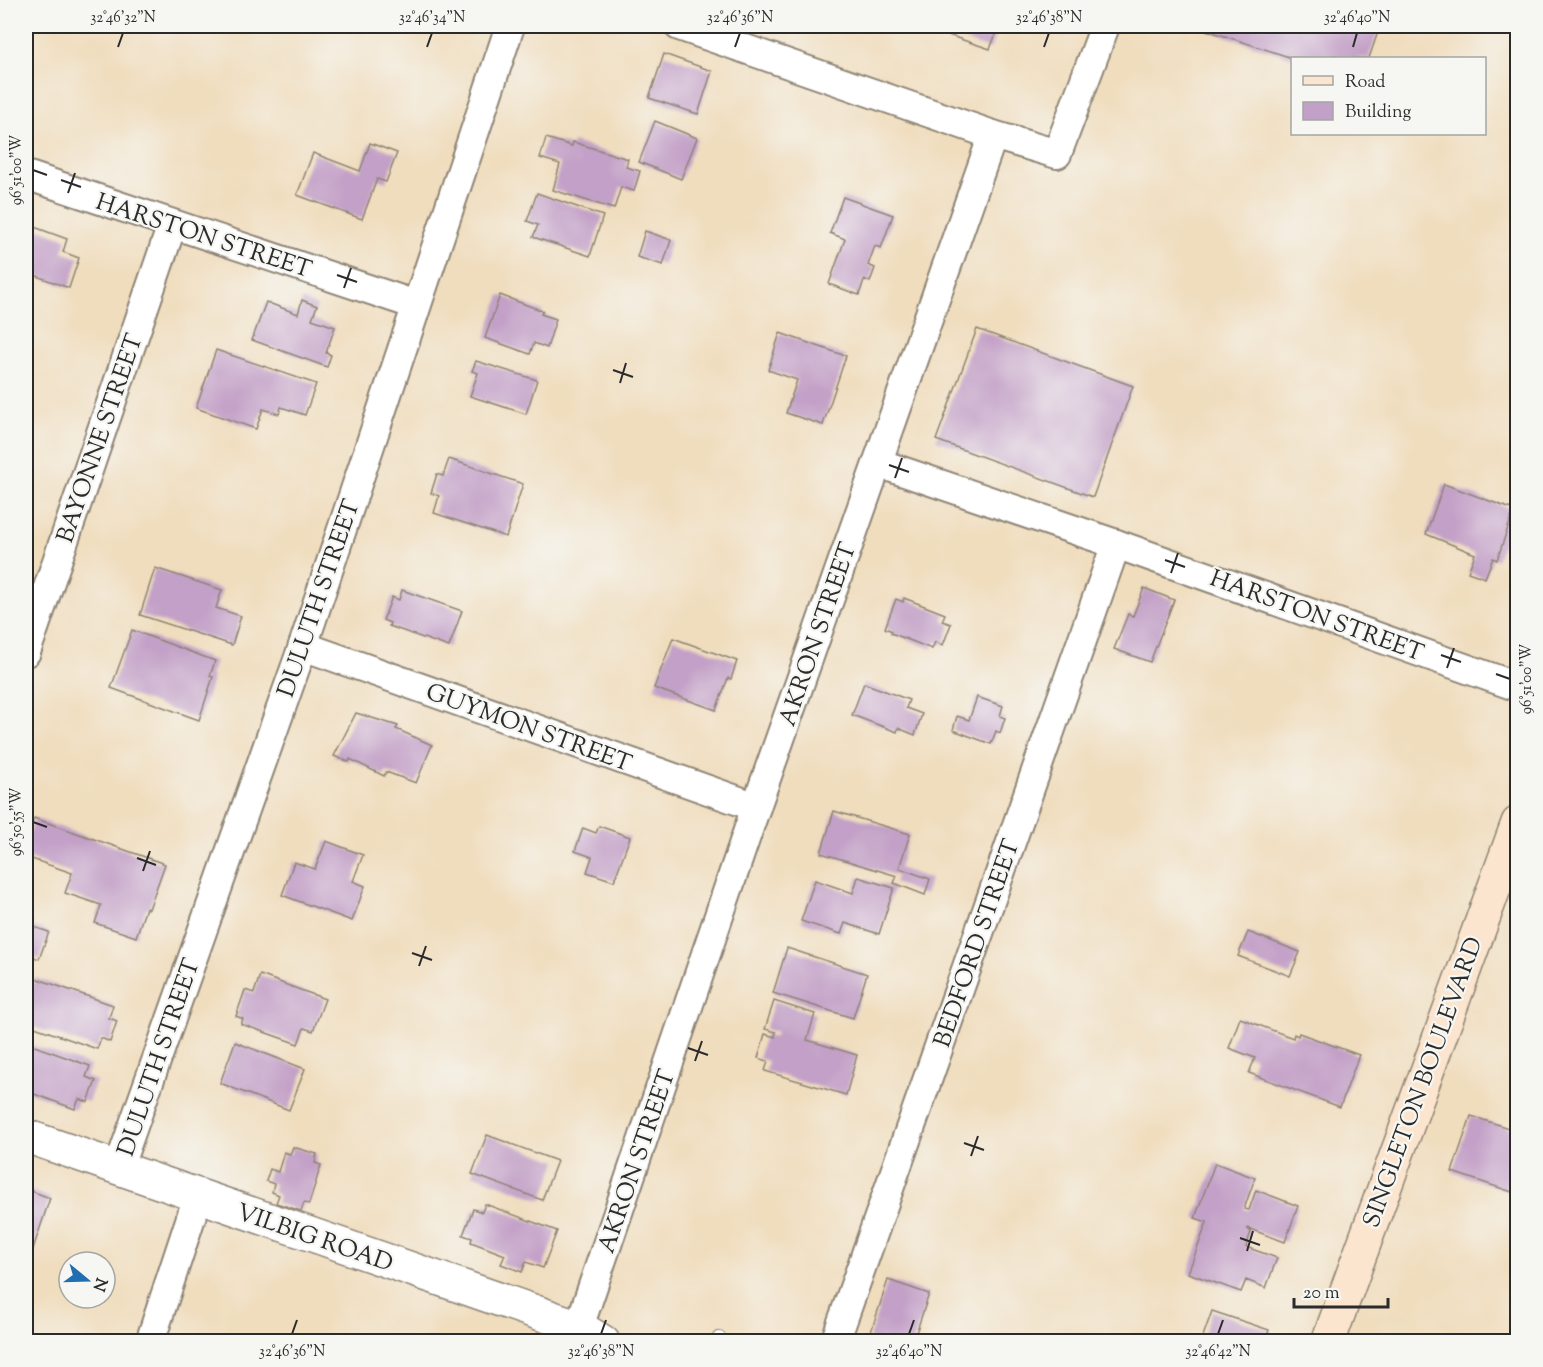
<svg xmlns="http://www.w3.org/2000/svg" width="1543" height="1367" viewBox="0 0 1543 1367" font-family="'Sorts Mill Goudy',serif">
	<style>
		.building { fill: #c3a0c7 }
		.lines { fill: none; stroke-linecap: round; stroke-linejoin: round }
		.service-casing { stroke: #8e8474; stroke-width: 16 }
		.minor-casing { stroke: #8e8474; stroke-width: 32 }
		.tertiary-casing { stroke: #8e8474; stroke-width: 36 }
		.secondary-casing { stroke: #8e8474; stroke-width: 36 }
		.service { stroke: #fff; stroke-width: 14 }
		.minor { stroke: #fff; stroke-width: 28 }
		.tertiary { stroke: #fff; stroke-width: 33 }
		.secondary { stroke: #fbe5cf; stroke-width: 33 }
		.ticks { fill: none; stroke: #2b2b2b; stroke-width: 2 }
		.labels { text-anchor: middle; stroke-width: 4.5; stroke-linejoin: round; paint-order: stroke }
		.street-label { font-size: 24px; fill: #2b2b2b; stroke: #f6f6f2 }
		.neatline { fill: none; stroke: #2b2b2b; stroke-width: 2 }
		.ticks-label { font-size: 15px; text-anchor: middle; fill: #2b2b2b }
	</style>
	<rect width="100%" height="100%" fill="#f6f6f2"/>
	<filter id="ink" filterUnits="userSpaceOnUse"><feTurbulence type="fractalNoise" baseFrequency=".0167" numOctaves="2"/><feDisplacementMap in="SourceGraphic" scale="12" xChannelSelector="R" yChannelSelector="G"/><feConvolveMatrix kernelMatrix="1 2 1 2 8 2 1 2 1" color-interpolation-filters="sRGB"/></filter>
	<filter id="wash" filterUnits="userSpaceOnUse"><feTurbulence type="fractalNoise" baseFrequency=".008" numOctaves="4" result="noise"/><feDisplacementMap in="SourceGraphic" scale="24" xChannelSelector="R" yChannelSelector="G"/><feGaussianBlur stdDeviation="1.35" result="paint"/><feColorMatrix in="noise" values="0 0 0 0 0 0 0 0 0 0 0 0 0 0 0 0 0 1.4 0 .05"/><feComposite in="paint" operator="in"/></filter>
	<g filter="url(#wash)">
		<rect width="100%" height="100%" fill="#f0ddbe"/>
		<g id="blocks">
			<g class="building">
				<polygon points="928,26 999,26 990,49 927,28"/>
				<polygon points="1194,26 1380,26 1369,58 1343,58 1334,55 1333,58 1292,58"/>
				<polygon points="664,54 712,71 698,114 649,98"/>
				<polygon points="655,121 697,138 681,179 639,162"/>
				<polygon points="546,138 572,146 573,142 628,159 626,167 640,171 634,191 621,187 614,209 553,190 560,164 540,158"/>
				<polygon points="370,143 397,153 386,182 377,179 362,219 297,195 313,153 360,171"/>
				<polygon points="537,193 603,216 590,256 533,237 538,225 527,221"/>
				<polygon points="843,197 893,215 881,248 875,246 868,265 875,268 870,282 864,280 859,295 829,284 845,239 830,233"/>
				<polygon points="26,224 67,239 63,252 79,258 69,288 26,272"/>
				<polygon points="645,231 671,240 663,265 637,257"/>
				<polygon points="500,295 543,311 541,314 556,319 547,348 534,343 530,354 485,338"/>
				<polygon points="302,300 317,306 312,319 335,327 326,353 331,355 327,367 252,340 266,302 298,314"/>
				<polygon points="977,329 1133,386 1093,497 936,440"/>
				<polygon points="780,333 846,356 823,425 786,413 797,380 768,370"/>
				<polygon points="216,350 316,384 305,415 281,407 279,414 263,409 256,429 196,408"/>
				<polygon points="476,361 537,380 526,414 470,396 478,373 472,371"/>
				<polygon points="449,459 523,484 506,537 434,513 439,496 431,493 437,474 443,476"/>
				<polygon points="1444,484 1514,510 1497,560 1493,558 1485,578 1468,572 1475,554 1426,534"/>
				<polygon points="155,568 222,590 216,608 241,616 232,645 140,615"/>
				<polygon points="1144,588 1174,600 1150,662 1114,649 1128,614 1133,616"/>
				<polygon points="402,590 462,611 449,647 389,626 390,623 383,620 392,597 399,600"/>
				<polygon points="904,598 945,614 942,621 951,624 943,645 935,642 932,649 891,633 892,631 885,628 896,599 903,602"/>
				<polygon points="132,630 215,661 210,676 213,677 199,720 111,688"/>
				<polygon points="673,638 737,661 731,679 728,678 716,710 654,688"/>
				<polygon points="864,683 909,700 906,708 922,714 915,735 898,728 897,732 852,715"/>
				<polygon points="977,697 1003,706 1000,716 1005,718 1000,733 996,731 991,744 953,730 957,716 969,720"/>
				<polygon points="356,713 398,726 396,729 432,745 416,783 386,772 384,776 350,759 349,762 334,756"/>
				<polygon points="834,811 910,834 899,868 930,879 925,895 894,883 897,876 821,853"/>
				<polygon points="34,818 165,864 149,909 146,908 136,937 95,923 101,905 65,893 72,873 26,857 26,843"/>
				<polygon points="599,826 630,837 614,881 587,872 592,857 575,851 583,828 596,833"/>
				<polygon points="326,841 363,855 353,881 365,886 352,921 282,895 294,862 315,869"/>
				<polygon points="858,877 894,888 879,934 845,923 841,934 801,921 815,880 853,893"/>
				<polygon points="26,920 33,922 31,926 49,932 39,959 26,954"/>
				<polygon points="1248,932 1300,952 1290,976 1238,956"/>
				<polygon points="787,948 867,974 853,1018 773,993"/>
				<polygon points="260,975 325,999 313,1031 304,1028 298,1044 241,1024 243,1019 236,1016 245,990 254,993"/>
				<polygon points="35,978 113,1005 109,1018 117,1021 110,1042 101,1038 97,1049 26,1024 26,1006"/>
				<polygon points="774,1001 815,1014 807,1040 857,1055 846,1095 765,1071 768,1061 758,1058 765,1034 775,1037 776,1032 765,1029"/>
				<polygon points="1240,1018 1293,1038 1294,1034 1298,1036 1299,1033 1359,1055 1340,1107 1249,1073 1255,1058 1229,1048"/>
				<polygon points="235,1042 305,1069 289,1110 220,1083"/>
				<polygon points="29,1044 90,1066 86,1077 96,1081 88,1102 79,1099 75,1109 26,1091 26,1055"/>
				<polygon points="1471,1116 1518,1131 1518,1194 1452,1172"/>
				<polygon points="487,1135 557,1161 542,1200 472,1174"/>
				<polygon points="293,1147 317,1154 315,1163 321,1165 309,1204 304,1203 301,1211 276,1203 279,1195 272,1192 274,1184 266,1181 270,1169 278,1172 284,1152 290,1154"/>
				<polygon points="1215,1163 1255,1178 1244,1209 1249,1210 1256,1190 1298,1206 1285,1242 1247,1228 1251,1232 1246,1247 1277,1258 1266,1288 1246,1280 1241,1292 1188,1273 1207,1222 1195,1218"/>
				<polygon points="26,1189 50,1198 30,1258 26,1257"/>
				<polygon points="485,1204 557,1231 543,1268 526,1262 522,1272 501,1264 505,1255 471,1242 472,1238 463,1235 473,1209 482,1212"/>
				<polygon points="888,1280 929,1294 913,1342 879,1342 869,1338"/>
				<polygon points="1212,1311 1269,1330 1265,1342 1201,1342"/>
			</g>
		</g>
	</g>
	<g filter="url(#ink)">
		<use href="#blocks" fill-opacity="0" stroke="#8e8474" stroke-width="1.5"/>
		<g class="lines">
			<g class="service-casing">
				<polyline id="service" points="718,1342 719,1339"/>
			</g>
			<g class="minor-casing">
				<g id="minor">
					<polyline points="679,26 993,135 1057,154 1105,26"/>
					<polyline points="26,175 416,305"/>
					<polyline points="878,463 1116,544 1518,687"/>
					<polyline points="303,646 756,807"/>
					<polyline points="26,652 172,225"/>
					<polyline points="118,1169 303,646 510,26"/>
					<polyline points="579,1327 756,807 993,135"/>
					<polyline points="150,1342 198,1196"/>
					<polyline points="835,1342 1116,544"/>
				</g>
			</g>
			<g class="tertiary-casing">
				<polyline id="tertiary" points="26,1136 579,1327 603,1342"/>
			</g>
			<g class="secondary-casing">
				<polyline id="secondary" points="1328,1342 1518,823"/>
			</g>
			<use href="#service" class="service"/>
			<use href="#minor" class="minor"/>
			<use href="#tertiary" class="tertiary"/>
			<use href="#secondary" class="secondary"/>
		</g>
	</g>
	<path class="ticks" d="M118,47L123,33M427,47L432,33M735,47L740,33M1044,47L1049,33M1353,47L1357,33M33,170L47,175M61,180L81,187M68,193L75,173M337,275L357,282M344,288L351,268M613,370L633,377M620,383L626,363M889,465L909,472M895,478L902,458M1165,560L1185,567M1171,573L1178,553M1441,655L1461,662M1447,668L1454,648M1496,674L1510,679M33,822L47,827M137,858L156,865M143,871L150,851M412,953L432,960M419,966L426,946M688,1048L708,1055M695,1061L702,1041M964,1143L984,1150M971,1156L978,1136M1240,1238L1260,1245M1247,1251L1253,1231M292,1334L297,1320M601,1334L606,1320M909,1334L914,1320M1218,1334L1223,1320"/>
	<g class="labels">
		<g class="street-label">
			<text transform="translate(204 235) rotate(18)" y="8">HARSTON STREET</text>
			<text transform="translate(99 438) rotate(-71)" y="8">BAYONNE STREET</text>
			<text transform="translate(318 598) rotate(-71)" y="8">DULUTH STREET</text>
			<text transform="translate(1317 615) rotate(20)" y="8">HARSTON STREET</text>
			<text transform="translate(817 634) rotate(-71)" y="8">AKRON STREET</text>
			<text transform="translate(529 727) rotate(20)" y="8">GUYMON STREET</text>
			<text transform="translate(976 943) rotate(-71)" y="8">BEDFORD STREET</text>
			<text transform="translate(158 1057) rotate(-71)" y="8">DULUTH STREET</text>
			<text transform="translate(1422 1082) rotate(-70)" y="8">SINGLETON BOULEVARD</text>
			<text transform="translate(636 1161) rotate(-71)" y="8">AKRON STREET</text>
			<text transform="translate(315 1237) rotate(19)" y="8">VILBIG ROAD</text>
		</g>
	</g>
	<rect width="1543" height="1367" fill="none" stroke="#f6f6f2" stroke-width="66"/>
	<rect x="1291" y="57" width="195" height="78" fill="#f6f6f2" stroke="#a5a5a2" stroke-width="1.5"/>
	<rect x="1303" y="76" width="30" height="9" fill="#fbe5cf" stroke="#a5a5a2" stroke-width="1.5"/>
	<text x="1345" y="87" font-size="18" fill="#2b2b2b">Road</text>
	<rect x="1303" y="102" width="30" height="18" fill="#c3a0c7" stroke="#a5a5a2" stroke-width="1.5"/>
	<text x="1345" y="117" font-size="18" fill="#2b2b2b">Building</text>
	<g transform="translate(87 1280) rotate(109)"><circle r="28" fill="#f6f6f2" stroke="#a5a5a2" stroke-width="1.5"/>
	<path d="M0-4.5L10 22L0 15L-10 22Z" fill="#1f6fb2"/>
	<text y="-9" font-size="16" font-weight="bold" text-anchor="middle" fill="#2b2b2b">N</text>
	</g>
	<path d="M1294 1298v9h94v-9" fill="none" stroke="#2b2b2b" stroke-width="3"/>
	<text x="1303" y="1298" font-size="18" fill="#2b2b2b" stroke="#f6f6f2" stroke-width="4.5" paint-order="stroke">20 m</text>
	<rect x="33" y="33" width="1477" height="1301" class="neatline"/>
	<g class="ticks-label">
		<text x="123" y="22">32°46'32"N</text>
		<text x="432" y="22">32°46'34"N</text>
		<text x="740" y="22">32°46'36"N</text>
		<text x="1049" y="22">32°46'38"N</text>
		<text x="1357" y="22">32°46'40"N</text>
		<text transform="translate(16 170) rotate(-90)" y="5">96°51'00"W</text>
		<text transform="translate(1526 679) rotate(-90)" y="5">96°51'00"W</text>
		<text transform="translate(16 822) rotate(-90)" y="5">96°50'55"W</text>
		<text x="292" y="1356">32°46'36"N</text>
		<text x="601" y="1356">32°46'38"N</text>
		<text x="909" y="1356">32°46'40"N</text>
		<text x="1218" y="1356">32°46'42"N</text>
	</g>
</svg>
